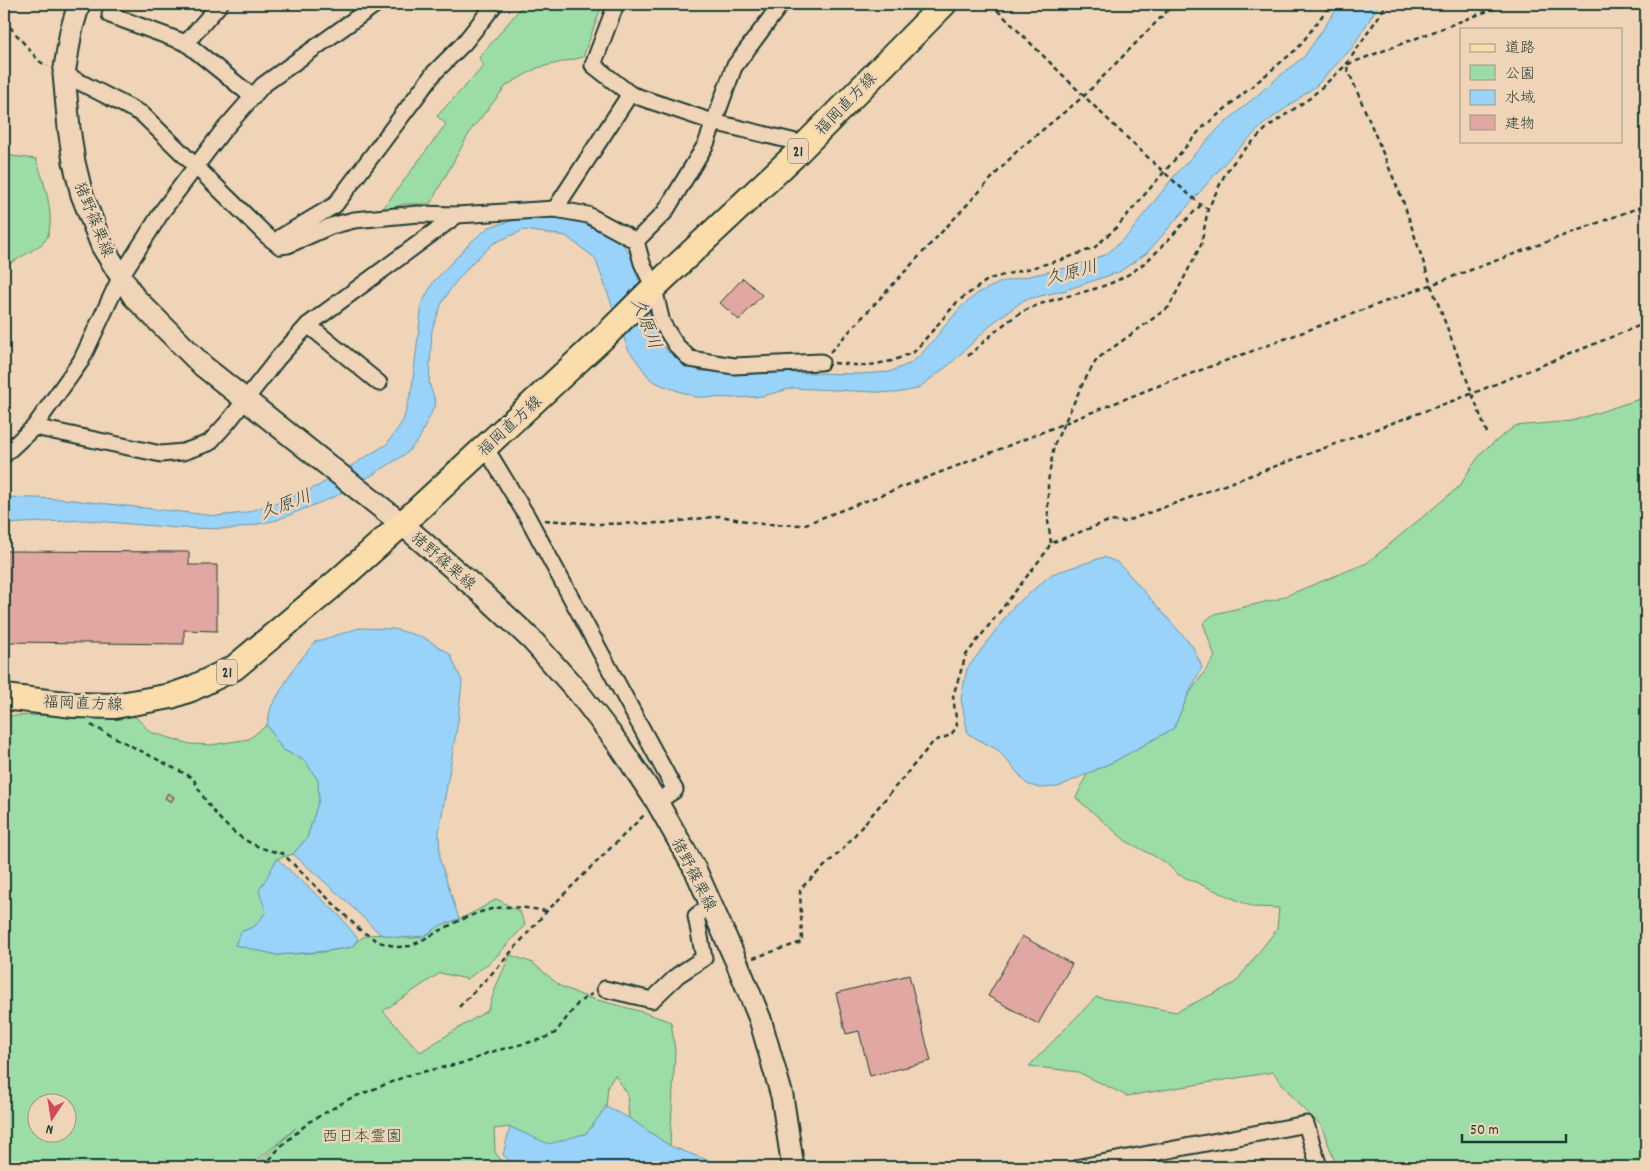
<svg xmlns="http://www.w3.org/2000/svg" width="1650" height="1171" viewBox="0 0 1650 1171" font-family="Dekko,'Klee One',sans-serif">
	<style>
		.green { fill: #9cdda7; stroke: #5e8d6e; fill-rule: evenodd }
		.water { fill: #99d3f9; stroke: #6897aa }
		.building { fill: #e1a7a3; stroke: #1f3d34 }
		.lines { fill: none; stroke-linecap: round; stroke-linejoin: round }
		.minor-casing { stroke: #1f3d34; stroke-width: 19 }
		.secondary-casing { stroke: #1f3d34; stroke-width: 25 }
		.primary-casing { stroke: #1f3d34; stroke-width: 28 }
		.path { stroke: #1f3d34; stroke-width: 2.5; stroke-dasharray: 5 4; stroke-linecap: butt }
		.minor { stroke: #f0d4b7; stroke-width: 15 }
		.secondary { stroke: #f0d4b7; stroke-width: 21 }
		.primary { stroke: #faddab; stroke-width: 24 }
		.labels { text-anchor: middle; stroke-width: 5; stroke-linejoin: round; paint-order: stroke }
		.shield { fill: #f0d4b7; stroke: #5e6a5b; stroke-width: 1 }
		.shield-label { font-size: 15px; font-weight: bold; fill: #1f3d34 }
		.street-label { font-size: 16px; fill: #1f3d34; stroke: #f0d4b7 }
		.park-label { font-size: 16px; fill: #2c4d40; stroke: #f0d4b7 }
		.water-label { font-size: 18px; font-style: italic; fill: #2b4c48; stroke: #f0d4b7 }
	</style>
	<rect width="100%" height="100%" fill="#f0d4b7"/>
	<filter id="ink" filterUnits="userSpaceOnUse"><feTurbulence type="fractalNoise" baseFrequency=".02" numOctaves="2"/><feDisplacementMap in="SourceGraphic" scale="10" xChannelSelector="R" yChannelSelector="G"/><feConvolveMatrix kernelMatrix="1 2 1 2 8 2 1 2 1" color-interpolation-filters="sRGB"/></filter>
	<g filter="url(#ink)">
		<g class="green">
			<polygon points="524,4 600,4 602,5 583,57 537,68 507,85 471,130 430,204 405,204 382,210 446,124 437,116 484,66 479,58"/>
			<path d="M4,155L36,159C43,178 59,225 44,242C38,248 12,262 4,267Z"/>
			<polygon points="1646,397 1646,1167 1337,1167 1321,1125 1300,1106 1273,1072 1127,1096 1078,1072 1029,1066 1096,997 1176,1012 1235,983 1277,929 1279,908 1253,907 1177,874 1165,862 1126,841 1076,798 1087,774 1115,761 1174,728 1187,697 1215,657 1203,623 1214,614 1278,599 1367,563 1460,486 1470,469 1483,451 1515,426 1572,421"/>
			<path d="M100,714L136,717L150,732L190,744L211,745L249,739L267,725L282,749L305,761L318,780L319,800L307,838L293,854L277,859L270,872L266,912L255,926L241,932L235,945L277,955L323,952L352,947C371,921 398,945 424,936C430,934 435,928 440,925C446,922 453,921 459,919C472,914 484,906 497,899L520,912L525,925L492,961L467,979L440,973L383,1011L420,1052L488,1010L497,984L510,955L533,963L560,986L586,997L643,1012L671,1022L675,1051L670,1146L629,1118L627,1093L615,1075L608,1086L606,1107L587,1133L549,1145L510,1127L494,1129L495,1152L506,1167H254L296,1128L249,1167H4V716ZM38,1104H68V1134H38Z"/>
		</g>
		<g class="water">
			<polygon points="1340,4 1379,4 1352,48 1316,86 1264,124 1231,156 1147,253 1119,272 1066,290 1024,300 994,322 949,365 917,389 896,393 793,388 763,396 737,398 696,397 664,386 651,380 628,349 595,258 566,236 524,230 494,243 472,263 451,288 442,303 432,330 429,383 436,403 419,439 407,453 382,469 336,496 277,520 234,529 178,528 84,520 4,524 4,497 63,499 217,516 244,513 280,502 318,486 387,444 403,421 412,388 422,303 434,281 472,241 489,227 530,216 563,216 593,224 620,241 630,254 656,333 668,352 699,371 860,374 889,372 909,364 920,356 960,308 978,293 1001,282 1075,266 1107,254 1129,234 1175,175 1220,127 1288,69 1304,57"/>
			<polygon points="1104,557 1119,563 1193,647 1202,667 1187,697 1174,728 1115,761 1058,787 1039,788 1027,784 998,750 968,734 961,699 967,669 1013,607 1052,574"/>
			<polygon points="359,628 394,629 423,637 450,654 462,681 458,721 439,832 440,860 459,919 441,925 424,936 401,938 380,934 345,900 293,854 307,838 319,800 318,780 305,761 282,749 267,725 271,707 294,668 315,642"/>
			<polygon points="277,859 338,914 358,939 352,947 327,951 277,955 235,945 241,932 255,926 266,912 259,891"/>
			<polygon points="606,1107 629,1118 670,1146 707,1160 737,1167 517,1167 503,1155 510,1127 549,1144 587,1133"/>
		</g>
		<g class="building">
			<polygon points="743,278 762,295 739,320 720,303"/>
			<polygon points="6,551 189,552 189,565 217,565 217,631 184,630 184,644 5,642"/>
			<polygon points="168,793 174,797 171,802 165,798"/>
			<polygon points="1022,936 1072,964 1038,1024 988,996"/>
			<polygon points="909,975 931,1061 870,1076 859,1031 846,1034 836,993"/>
		</g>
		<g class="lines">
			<g class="minor-casing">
				<g id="minor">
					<polyline points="113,4 110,15 186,43 253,97"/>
					<polyline points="616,4 593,65 630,94 713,122 796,142 803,147"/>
					<polyline points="186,43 220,4"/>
					<polyline points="64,74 142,114 267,236 280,246 288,245 331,226 354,220 418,214 457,215 555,209 588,215 636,241 642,263 654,288 662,323 676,345 690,359 734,366 821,362"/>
					<polyline points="555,209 630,94"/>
					<polyline points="636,241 665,212 706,144 734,67 781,4"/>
					<polyline points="280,246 281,237 335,205 434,73 464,43 495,4"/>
					<polyline points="308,325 379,383"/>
					<polyline points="34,427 161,454 183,452 209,443 228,422 278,358 308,325 457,215"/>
					<polyline points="485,447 528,518 675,790 657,802"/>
					<polyline points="4,455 34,427 81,361 121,276 163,210 221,133 263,85 376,4"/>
					<polyline points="605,989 652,1000 678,975 704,958 696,916 711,905"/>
					<polyline points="1080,1167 1306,1124 1319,1167"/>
				</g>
			</g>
			<g class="secondary-casing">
				<polyline id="secondary" points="79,4 71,31 64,74 69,128 74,162 82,195 102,246 134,297 203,366 402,524 485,596 532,640 579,693 619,745 657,802 696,871 737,963 760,1019 782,1096 793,1167"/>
			</g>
			<g class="primary-casing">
				<polyline id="primary" points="4,697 74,705 115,706 171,696 191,689 234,668 338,581 402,524 608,333 648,293 794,156 944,4"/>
			</g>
			<g class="path">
				<path d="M991,4C1060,72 1128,142 1201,205"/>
				<polyline points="4,20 39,61 47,66"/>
				<polyline points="830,352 1018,150 1084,96 1174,4"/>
				<path d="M968,356C984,342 1006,320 1024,311C1058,294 1097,294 1129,274C1158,256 1177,228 1201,205L1208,209"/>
				<polyline points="834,363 865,366 892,361 914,352 958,301 989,279 1061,260 1094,248 1116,228 1201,129 1298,48 1331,4"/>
				<polyline points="1487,433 1431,285 1403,201 1346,65 1506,4"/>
				<polyline points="545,520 596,524 664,523 720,516 762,524 803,525 975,459 1155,387 1646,205"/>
				<polyline points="1051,543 1048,521 1048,482 1054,445 1083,383 1097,359 1169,307 1201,245 1208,209 1226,172 1240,154 1269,126 1310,98 1346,65 1387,4"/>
				<path d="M91,725L193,778C211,815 239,847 282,853L360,930L379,942L398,947L410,946C441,932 473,908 508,907C521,907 534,909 547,911"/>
				<polyline points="753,958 802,942 800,889 843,849 934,741 951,735 957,726 953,696 966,655 1045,553 1051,543 1109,521 1124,522 1471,394 1646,323"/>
				<polyline points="459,1007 498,967 547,911 645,814"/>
				<polyline points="264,1167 279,1148 309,1122 349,1099 409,1075 471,1061 487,1053 542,1039 555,1033 579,1002 592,994"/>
			</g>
			<use href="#minor" class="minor"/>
			<use href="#secondary" class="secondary"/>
			<use href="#primary" class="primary"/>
		</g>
	</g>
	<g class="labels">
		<g class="shield">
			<rect x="788" y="138.5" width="20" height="25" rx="4"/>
			<rect x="217" y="659.5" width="20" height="25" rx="4"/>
		</g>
		<g class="shield-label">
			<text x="798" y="156">21</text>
			<text x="227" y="677">21</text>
		</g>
		<g class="street-label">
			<text transform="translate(845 103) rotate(-46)" y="6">福岡直方線</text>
			<text transform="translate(95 219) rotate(68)" y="6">猪野篠栗線</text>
			<text transform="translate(509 425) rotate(-43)" y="6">福岡直方線</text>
			<text transform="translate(444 560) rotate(41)" y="6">猪野篠栗線</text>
			<text transform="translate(83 702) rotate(2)" y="6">福岡直方線</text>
			<text transform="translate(695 874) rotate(63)" y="6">猪野篠栗線</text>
		</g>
		<g class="park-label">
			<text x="362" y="1141">西日本霊園</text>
		</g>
		<g class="water-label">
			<text transform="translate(1071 272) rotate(-15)" y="6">久原川</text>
			<text transform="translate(647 323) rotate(69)" y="6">久原川</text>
			<text transform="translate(285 504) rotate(-21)" y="6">久原川</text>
		</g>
	</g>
	<rect width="1650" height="1171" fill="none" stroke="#f0d4b7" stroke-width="20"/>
	<rect x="10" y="10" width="1630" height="1151" fill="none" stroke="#1f3d34" stroke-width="2" filter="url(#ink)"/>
	<rect x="1460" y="28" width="162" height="115" fill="#f0d4b7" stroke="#9c9883"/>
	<rect x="1470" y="44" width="25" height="8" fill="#faddab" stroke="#9c9883"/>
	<text x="1505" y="52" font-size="15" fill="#1f3d34">道路</text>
	<rect x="1470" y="65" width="25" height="15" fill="#9cdda7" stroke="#9c9883"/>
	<text x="1505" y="78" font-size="15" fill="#1f3d34">公園</text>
	<rect x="1470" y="90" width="25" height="15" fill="#99d3f9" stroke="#9c9883"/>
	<text x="1505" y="102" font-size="15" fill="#1f3d34">水域</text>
	<rect x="1470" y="115" width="25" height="15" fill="#e1a7a3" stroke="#9c9883"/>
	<text x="1505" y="128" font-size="15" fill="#1f3d34">建物</text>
	<g transform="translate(52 1118) rotate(192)"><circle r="24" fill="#f0d4b7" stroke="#9c9883"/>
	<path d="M0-4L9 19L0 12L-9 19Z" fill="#d1495b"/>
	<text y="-8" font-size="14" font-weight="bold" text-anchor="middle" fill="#1f3d34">N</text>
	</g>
	<path d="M1462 1134v8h104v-8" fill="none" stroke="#1f3d34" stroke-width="2.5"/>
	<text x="1470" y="1134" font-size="15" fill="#1f3d34" stroke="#f0d4b7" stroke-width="4" paint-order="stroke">50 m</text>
</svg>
